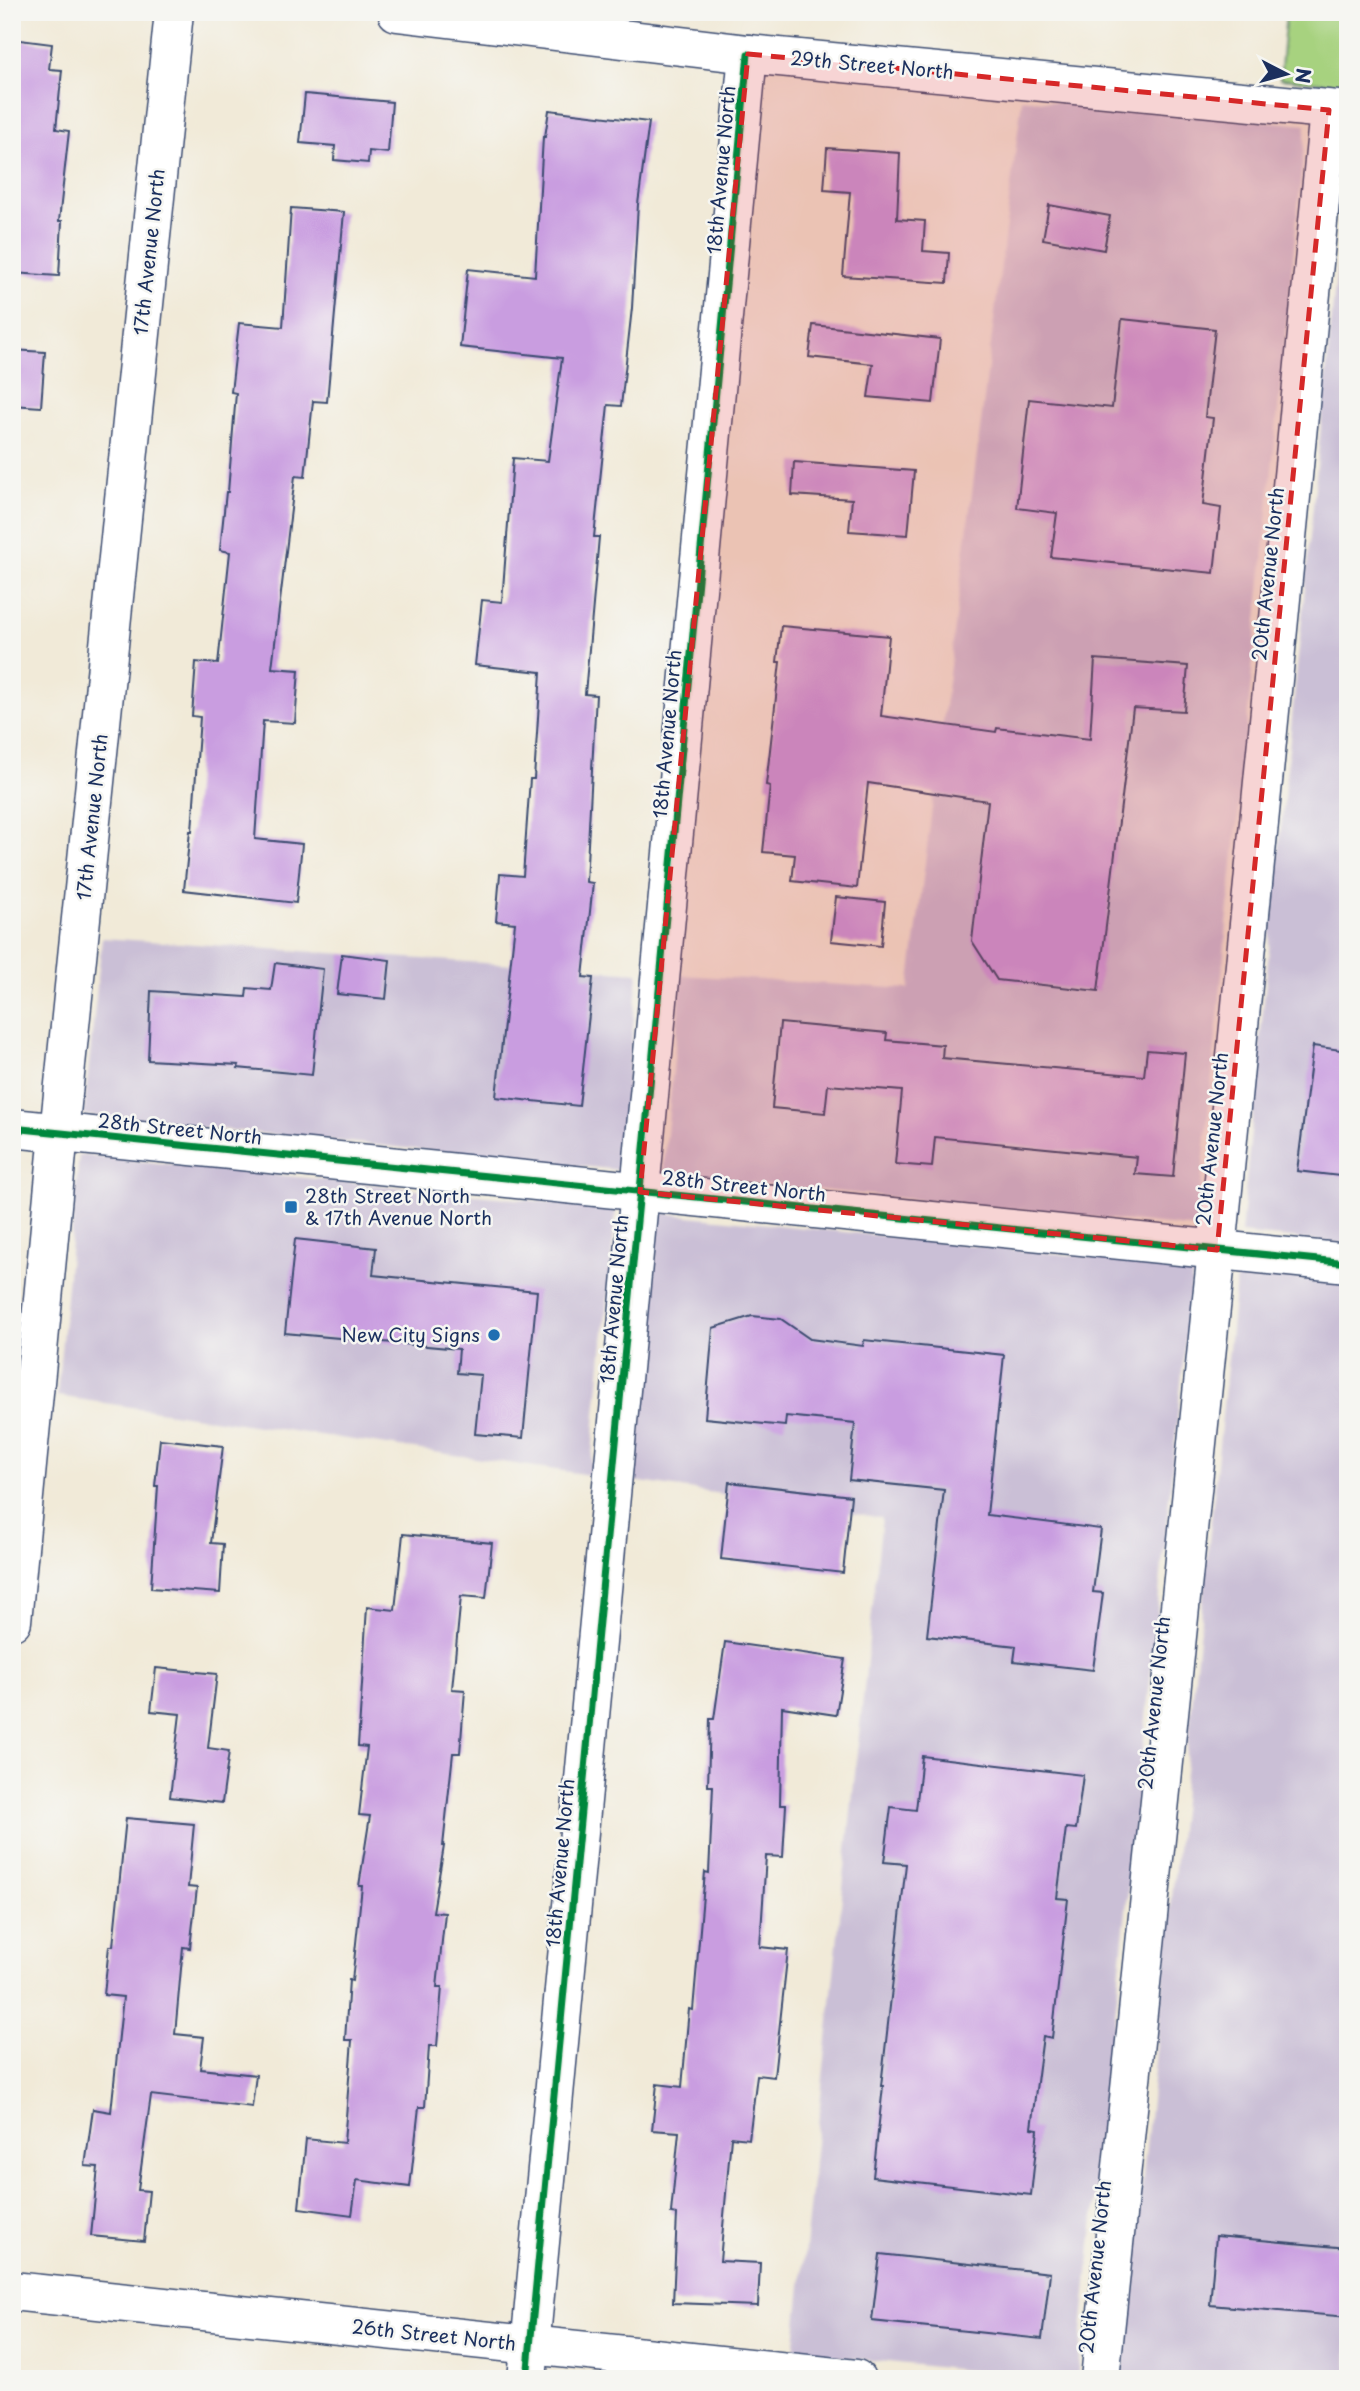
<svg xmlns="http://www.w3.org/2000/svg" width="1360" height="2391" viewBox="0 0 1360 2391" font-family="'Playpen Sans',sans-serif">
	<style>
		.industrial { fill: #cabfd6 }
		.green { fill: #a7d27f; stroke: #61806e; stroke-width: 2 }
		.building { fill: #c99de0 }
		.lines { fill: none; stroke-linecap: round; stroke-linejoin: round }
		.street-casing { stroke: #3b4b70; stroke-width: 41 }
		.secondary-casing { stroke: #3b4b70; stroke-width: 41 }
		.street { stroke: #fff; stroke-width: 38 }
		.secondary { stroke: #fff; stroke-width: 38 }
		.cycleway-casing { stroke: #f6f6f2; stroke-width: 11 }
		.cycleway { stroke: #00873e; stroke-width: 7 }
		.marked { fill: #d62828; fill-opacity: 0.2; stroke: #d62828; stroke-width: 5; stroke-dasharray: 14 9; stroke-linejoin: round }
		.poi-dot { fill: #1f6fb2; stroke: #f6f6f2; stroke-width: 2.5 }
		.labels { text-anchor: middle; stroke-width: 5; stroke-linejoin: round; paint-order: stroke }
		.street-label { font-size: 19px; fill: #1b2f5e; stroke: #f6f6f2 }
		.poi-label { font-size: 19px; fill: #1b2f5e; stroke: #f6f6f2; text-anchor: start }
	</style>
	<rect width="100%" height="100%" fill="#f6f6f2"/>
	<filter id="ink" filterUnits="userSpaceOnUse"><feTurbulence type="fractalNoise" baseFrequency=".0143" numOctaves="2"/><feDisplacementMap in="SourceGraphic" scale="14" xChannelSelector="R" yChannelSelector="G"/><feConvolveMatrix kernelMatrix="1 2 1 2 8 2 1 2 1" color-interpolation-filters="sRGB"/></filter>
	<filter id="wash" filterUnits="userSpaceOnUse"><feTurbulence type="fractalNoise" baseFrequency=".00686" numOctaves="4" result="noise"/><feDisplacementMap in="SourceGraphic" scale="28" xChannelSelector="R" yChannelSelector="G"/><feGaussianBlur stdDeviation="1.57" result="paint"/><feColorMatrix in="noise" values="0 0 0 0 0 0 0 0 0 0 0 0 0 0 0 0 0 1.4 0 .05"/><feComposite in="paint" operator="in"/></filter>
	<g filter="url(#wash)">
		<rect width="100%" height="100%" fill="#f1ead8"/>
		<g class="industrial">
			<polygon points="1022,99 1306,125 1197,1228 663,1174 682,975 909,989"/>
			<polygon points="1348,154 1348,1244 1241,1233"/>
			<polygon points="102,938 638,973 619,1170 84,1115"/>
			<polygon points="79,1155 616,1209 590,1475 57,1396"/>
			<polygon points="660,1213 1193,1268 1077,2379 1048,2379 794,2352 882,1518 634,1481"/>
			<polygon points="1237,1272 1348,1283 1348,2379 1122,2379"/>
		</g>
		<polygon class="green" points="1286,12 1348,12 1348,85 1280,79"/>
		<g id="blocks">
			<g class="building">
				<polygon points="12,39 52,44 49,69 62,70 56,129 69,131 59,221 62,221 59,276 12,273"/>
				<polygon points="305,94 392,102 388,153 369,151 368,163 334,160 335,146 300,143"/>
				<polygon points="549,110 649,122 638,204 632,308 621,406 608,405 594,537 599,537 585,694 596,695 586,882 593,883 583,977 593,978 579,1106 496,1097 515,923 496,921 500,874 523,876 530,779 534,779 541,672 475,665 482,600 502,602 513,458 548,461 562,358 460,347 468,269 535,276 543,137 545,137"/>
				<polygon points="827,148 900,153 897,219 925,221 923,251 949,253 947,283 843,276 850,192 824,190"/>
				<polygon points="1049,205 1110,216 1104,250 1043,239"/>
				<polygon points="291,208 344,212 327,402 313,401 305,477 295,476 272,668 299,670 295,723 263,721 255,839 302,844 296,903 184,890 190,831 192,831 200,717 192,716 196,662 218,664 230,552 220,550 226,492 228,492 236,393 231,392 239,323 283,327"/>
				<polygon points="1122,319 1215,329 1205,417 1213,418 1203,505 1221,508 1214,573 1051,557 1057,513 1017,508 1029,399 1112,408"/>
				<polygon points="813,325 940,339 933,403 868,397 873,364 809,357"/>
				<polygon points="12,350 45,352 41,407 12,405"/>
				<polygon points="794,462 914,471 908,535 849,531 852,499 792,495"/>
				<polygon points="781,626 889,636 881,716 996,732 997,728 1090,739 1095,659 1188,666 1184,711 1133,708 1098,991 997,980 972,941 988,801 868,783 857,888 792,881 795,855 763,852 770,786 766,785 780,662 777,662"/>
				<polygon points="836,897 885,902 881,946 831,941"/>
				<polygon points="342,954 390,960 386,999 337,994"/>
				<polygon points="275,963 323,969 312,1075 238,1068 239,1065 148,1060 151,991 246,997 247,988 271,990"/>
				<polygon points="780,1023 887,1033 886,1040 943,1045 942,1058 1144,1076 1147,1050 1185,1053 1173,1177 1135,1174 1137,1157 935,1137 932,1167 895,1164 902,1091 828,1085 825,1113 772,1108"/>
				<polygon points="1313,1046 1348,1051 1348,1177 1297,1171"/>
				<polygon points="295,1239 376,1248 373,1275 537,1291 523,1438 475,1434 481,1375 457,1373 459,1349 285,1333"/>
				<polygon points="752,1316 781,1319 810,1339 863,1346 864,1340 1004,1355 987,1515 1101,1529 1093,1592 1103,1593 1093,1670 1014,1661 1016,1646 927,1636 944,1490 849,1480 855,1423 786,1416 785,1426 705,1418 713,1328"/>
				<polygon points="160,1439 223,1446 211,1543 223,1544 220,1593 151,1588 158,1486 155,1486"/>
				<polygon points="729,1482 851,1496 843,1573 721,1559"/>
				<polygon points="403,1534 492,1543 486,1598 461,1596 452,1689 465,1690 460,1753 453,1753 443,1846 444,1846 433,1912 445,1913 437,1987 442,1987 437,2046 429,2046 425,2107 419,2107 410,2187 357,2180 352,2215 299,2208 306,2139 344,2143 352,2040 345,2040 349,1980 352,1981 362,1886 359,1886 370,1816 359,1815 367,1747 358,1746 367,1607 395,1610"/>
				<polygon points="725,1642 845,1659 836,1715 782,1707 780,1805 786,1805 783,1857 766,1856 760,1947 788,1950 774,2077 757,2075 749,2139 731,2137 720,2261 760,2263 758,2306 673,2303 677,2214 671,2213 679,2132 652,2130 657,2084 682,2087 689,2009 693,2010 705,1872 709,1873 713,1786 708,1786 710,1719 714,1719"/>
				<polygon points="156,1668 217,1674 208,1748 229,1751 222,1803 170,1797 180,1714 151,1711"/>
				<polygon points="922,1756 1083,1775 1076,1829 1066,1828 1057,1898 1068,1899 1052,2038 1043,2036 1031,2128 1038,2129 1031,2195 873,2177 883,2086 881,2086 906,1864 884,1862 891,1807 916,1810"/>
				<polygon points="126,1818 194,1824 188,1887 197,1888 190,1948 183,1947 175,2034 204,2037 200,2069 256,2075 252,2107 151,2095 138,2190 149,2191 144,2241 91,2236 98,2167 85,2166 93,2109 111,2112 123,1997 104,1995 109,1946 113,1946"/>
				<polygon points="1216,2236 1348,2248 1348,2317 1210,2305"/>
				<polygon points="880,2254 1050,2273 1042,2339 872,2321"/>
			</g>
		</g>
	</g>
	<g filter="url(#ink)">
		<use href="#blocks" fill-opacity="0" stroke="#3b4b70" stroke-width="2"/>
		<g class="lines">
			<g class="street-casing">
				<g id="street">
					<polyline points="397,12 748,54 1348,111"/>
					<polyline points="12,1621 59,1133 174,12"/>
					<polyline points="12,2291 856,2379"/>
					<polyline points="527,2379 748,54"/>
					<polyline points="1100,2379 1217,1250 1329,110"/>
				</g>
			</g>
			<g class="secondary-casing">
				<polyline id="secondary" points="12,1128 1348,1263"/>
			</g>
			<use href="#street" class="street"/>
			<use href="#secondary" class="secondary"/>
			<g class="cycleway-casing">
				<g id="cycleway">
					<polyline points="12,1128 1348,1263"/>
					<polyline points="527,2379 748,54"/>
				</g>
			</g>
			<use href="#cycleway" class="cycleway"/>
		</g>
	</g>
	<path class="marked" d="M748,54L1329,110L1217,1250L640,1192Z"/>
	<g class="poi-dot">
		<rect x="284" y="1200" width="14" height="14" rx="3.5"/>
		<circle cx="494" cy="1335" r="7"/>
	</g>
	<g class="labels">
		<g class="street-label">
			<text transform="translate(872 65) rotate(5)" y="7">29th Street North</text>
			<text transform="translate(721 170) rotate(-85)" y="7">18th Avenue North</text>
			<text transform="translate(149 252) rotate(-84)" y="7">17th Avenue North</text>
			<text transform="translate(1268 574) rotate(-84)" y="7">20th Avenue North</text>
			<text transform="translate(667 734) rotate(-85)" y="7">18th Avenue North</text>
			<text transform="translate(92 817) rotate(-84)" y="7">17th Avenue North</text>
			<text transform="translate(180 1129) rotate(6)" y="7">28th Street North</text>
			<text transform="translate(1212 1139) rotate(-84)" y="7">20th Avenue North</text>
			<text transform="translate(744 1186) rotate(6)" y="7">28th Street North</text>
			<text transform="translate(614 1299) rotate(-85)" y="7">18th Avenue North</text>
			<text transform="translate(1154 1703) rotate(-84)" y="7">20th Avenue North</text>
			<text transform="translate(560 1863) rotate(-85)" y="7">18th Avenue North</text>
			<text transform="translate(1095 2267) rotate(-84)" y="7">20th Avenue North</text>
			<text transform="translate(434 2335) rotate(6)" y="7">26th Street North</text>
		</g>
		<g class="poi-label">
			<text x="305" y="1203">28th Street North<tspan x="305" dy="22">&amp; 17th Avenue North</tspan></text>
			<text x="480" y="1342" text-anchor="end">New City Signs</text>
		</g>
	</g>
	<rect width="1360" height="2391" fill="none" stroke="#f6f6f2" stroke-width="42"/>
	<g transform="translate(1286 74) rotate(96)" stroke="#f6f6f2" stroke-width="5" paint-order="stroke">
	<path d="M0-5L12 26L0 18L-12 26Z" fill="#1b2f5e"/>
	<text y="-10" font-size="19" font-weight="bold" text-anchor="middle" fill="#1b2f5e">N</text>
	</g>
</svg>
